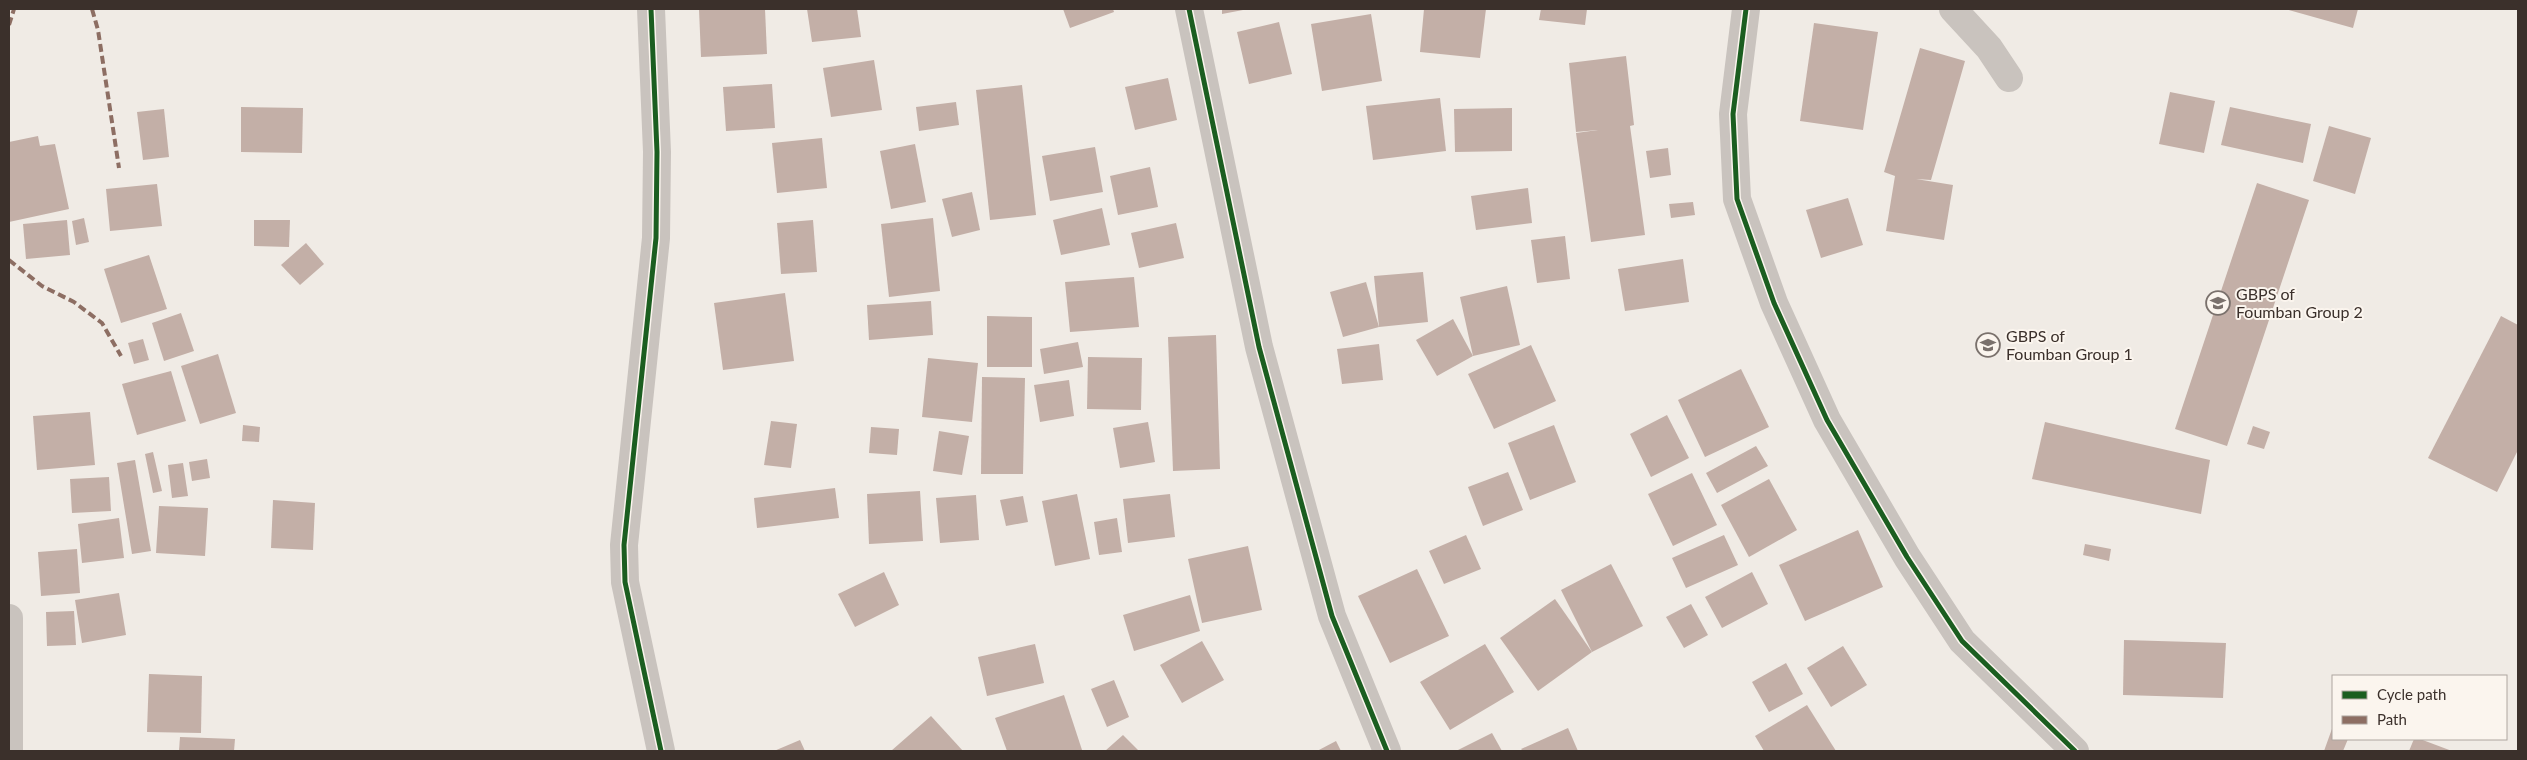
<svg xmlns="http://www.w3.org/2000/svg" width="2527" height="760" viewBox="0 0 2527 760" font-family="Lato,sans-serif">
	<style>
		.building { fill: #c3afa7 }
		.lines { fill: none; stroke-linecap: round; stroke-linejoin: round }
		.minor { stroke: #c9c3be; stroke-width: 28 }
		.quiet { stroke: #8d6e63; stroke-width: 4; stroke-dasharray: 8 4; stroke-linecap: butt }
		.cycleway-casing { stroke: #fbf5ee; stroke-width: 8 }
		.cycleway { stroke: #1b5e20; stroke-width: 5 }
		.labels { text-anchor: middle; stroke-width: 4; stroke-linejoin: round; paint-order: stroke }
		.poi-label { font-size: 16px; fill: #3b302b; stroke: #fbf5ee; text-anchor: start }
	</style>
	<rect width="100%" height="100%" fill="#f0ebe5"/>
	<g class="building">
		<polygon points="699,9 765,9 767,54 701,57"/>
		<polygon points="807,9 857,9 861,37 812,42"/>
		<polygon points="1063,9 1113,9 1114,12 1070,28"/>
		<polygon points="1222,9 1243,9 1243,10 1222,14"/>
		<polygon points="1424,9 1486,9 1480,58 1420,52"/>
		<polygon points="1541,9 1587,9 1585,25 1539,20"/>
		<polygon points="2285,9 2358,9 2353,28"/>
		<polygon points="1371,14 1382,81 1322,91 1311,24"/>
		<polygon points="1279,22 1292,74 1249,84 1237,32"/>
		<polygon points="1814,23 1878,32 1863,130 1800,121"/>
		<polygon points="1920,48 1965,61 1931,180 1916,179 1953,185 1944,240 1886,231 1895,176 1884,172"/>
		<polygon points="1626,56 1634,125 1630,126 1645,235 1591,242 1576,133 1598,130 1576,132 1569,63"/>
		<polygon points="874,60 882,110 831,117 823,68"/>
		<polygon points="1168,78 1177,120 1135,130 1125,87"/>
		<polygon points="772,84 775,128 726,131 723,87"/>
		<polygon points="1022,85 1036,215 990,220 976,90"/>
		<polygon points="2170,92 2215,101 2204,153 2159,144"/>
		<polygon points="1440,98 1446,151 1373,160 1366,106"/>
		<polygon points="956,102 959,125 919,131 916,107"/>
		<polygon points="241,107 303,108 302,153 241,152"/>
		<polygon points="2230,107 2311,124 2303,163 2221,145"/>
		<polygon points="1512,108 1512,151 1455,152 1454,109"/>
		<polygon points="164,109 169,157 143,160 137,112"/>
		<polygon points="2329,126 2371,138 2355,194 2313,181"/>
		<polygon points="38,136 40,146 55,144 69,209 9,222 9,142"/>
		<polygon points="822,138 827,188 777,193 772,143"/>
		<polygon points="915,144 926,202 891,209 880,151"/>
		<polygon points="1095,147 1103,192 1050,201 1042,156"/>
		<polygon points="1668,148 1671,175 1650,178 1646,151"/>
		<polygon points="1150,167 1158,207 1118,215 1110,176"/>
		<polygon points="2257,183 2309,200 2227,446 2175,429"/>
		<polygon points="157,184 162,226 110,231 106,189"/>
		<polygon points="1528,188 1532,223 1476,230 1471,196"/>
		<polygon points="972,192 980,230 952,237 942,199"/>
		<polygon points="1848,198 1863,245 1821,258 1806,210"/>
		<polygon points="1693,202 1695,215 1671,218 1669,204"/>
		<polygon points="1102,208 1110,245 1061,255 1053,220"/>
		<polygon points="84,218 89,242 76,245 72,221"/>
		<polygon points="933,218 940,291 889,297 881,224"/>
		<polygon points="67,220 70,255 26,259 23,224"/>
		<polygon points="254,220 290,220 289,247 254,246"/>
		<polygon points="813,220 817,272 781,274 777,223"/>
		<polygon points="1176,223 1184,258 1139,268 1131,233"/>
		<polygon points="1565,236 1570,279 1537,283 1531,240"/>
		<polygon points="306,243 324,264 300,285 281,265"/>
		<polygon points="149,255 167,309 121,323 104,269"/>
		<polygon points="1683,259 1689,302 1625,311 1618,269"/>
		<polygon points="1423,272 1428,322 1379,327 1374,276"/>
		<polygon points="1134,277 1139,327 1070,332 1065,282"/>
		<polygon points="1366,282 1379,327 1343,337 1330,292"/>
		<polygon points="1507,286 1520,345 1473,356 1460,297"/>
		<polygon points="785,293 794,361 723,370 714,303"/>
		<polygon points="931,301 933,335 869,340 867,305"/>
		<polygon points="181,313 194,351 164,361 152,323"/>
		<polygon points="987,316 1032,317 1032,367 987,367"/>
		<polygon points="2501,316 2518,325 2518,450 2497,492 2428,458"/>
		<polygon points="1453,319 1473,356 1437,376 1416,340"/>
		<polygon points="1216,335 1220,469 1173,471 1168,337"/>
		<polygon points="143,339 149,360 134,364 128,343"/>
		<polygon points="1078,342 1083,367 1044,374 1040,349"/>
		<polygon points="1379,344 1383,380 1342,384 1337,349"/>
		<polygon points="1531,345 1556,401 1494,429 1468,374"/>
		<polygon points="218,354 236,413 200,424 181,366"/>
		<polygon points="1088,357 1142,358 1141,410 1087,409"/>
		<polygon points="928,358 978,363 972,422 922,417"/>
		<polygon points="1741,369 1769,427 1705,457 1678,400"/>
		<polygon points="171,371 186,421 137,435 122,384"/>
		<polygon points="982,377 1025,378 1023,474 981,474"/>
		<polygon points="1069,380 1074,416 1040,422 1034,385"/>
		<polygon points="90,412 95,465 37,470 33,416"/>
		<polygon points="1667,415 1689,458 1651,477 1630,434"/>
		<polygon points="771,421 797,424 791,468 764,465"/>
		<polygon points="1148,422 1155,462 1120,468 1113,428"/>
		<polygon points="2045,422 2210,460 2201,514 2032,479"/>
		<polygon points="243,425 260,427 259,442 242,441"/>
		<polygon points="1554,425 1576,482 1530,500 1508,443"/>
		<polygon points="2253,426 2270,432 2264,449 2247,444"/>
		<polygon points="871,427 899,429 897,455 869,453"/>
		<polygon points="939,431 969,436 962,475 933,471"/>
		<polygon points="1756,446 1768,466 1717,493 1706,473"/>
		<polygon points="153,452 162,491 153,493 145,454"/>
		<polygon points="207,459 210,478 192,481 189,462"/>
		<polygon points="135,460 151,551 132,554 117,463"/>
		<polygon points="183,463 188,496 172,498 168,465"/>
		<polygon points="1508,472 1523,510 1483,526 1468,487"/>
		<polygon points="1692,473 1717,525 1673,546 1648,494"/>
		<polygon points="109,477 111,511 72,513 70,479"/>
		<polygon points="1769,479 1797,530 1749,557 1721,505"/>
		<polygon points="835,488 839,518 757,528 754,498"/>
		<polygon points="920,491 923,541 869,544 867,494"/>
		<polygon points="1077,494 1090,559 1055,566 1042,501"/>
		<polygon points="1170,494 1175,537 1128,543 1123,499"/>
		<polygon points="976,495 979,540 940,543 936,498"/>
		<polygon points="1023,496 1028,522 1006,526 1000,500"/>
		<polygon points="273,500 315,503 313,550 271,548"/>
		<polygon points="159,506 208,508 205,556 156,553"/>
		<polygon points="119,518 124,558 82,563 78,524"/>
		<polygon points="1117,518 1122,552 1099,555 1094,522"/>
		<polygon points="1858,530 1883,587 1805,621 1779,565"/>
		<polygon points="1466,535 1481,569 1444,584 1429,551"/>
		<polygon points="1724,535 1738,565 1686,588 1672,558"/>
		<polygon points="2085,544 2111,549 2109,561 2083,555"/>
		<polygon points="1248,546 1262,610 1202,623 1188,559"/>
		<polygon points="77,549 80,593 41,596 38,552"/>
		<polygon points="1611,564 1643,626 1592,652 1561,590"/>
		<polygon points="1417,569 1449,636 1390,663 1358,596"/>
		<polygon points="884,572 899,605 855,627 838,594"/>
		<polygon points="1752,572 1768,604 1722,628 1705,597"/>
		<polygon points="119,593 126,635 82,643 75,600"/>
		<polygon points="1190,595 1200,631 1134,651 1123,615"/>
		<polygon points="1555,599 1592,652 1538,691 1500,638"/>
		<polygon points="1691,604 1708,635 1684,648 1666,617"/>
		<polygon points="74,611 76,645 47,646 46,612"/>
		<polygon points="2124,640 2226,643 2223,698 2123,695"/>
		<polygon points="1202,641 1224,680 1182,703 1160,665"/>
		<polygon points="1035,644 1044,683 987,696 978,657"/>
		<polygon points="1485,644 1514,692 1450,730 1420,682"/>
		<polygon points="1843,646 1867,685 1831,707 1807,668"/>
		<polygon points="1786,663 1803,694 1769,712 1752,682"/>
		<polygon points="149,674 202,676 201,733 147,732"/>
		<polygon points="1114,680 1129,717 1107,727 1091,689"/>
		<polygon points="1064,695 1082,750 1007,751 995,718"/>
		<polygon points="1807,705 1836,751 1764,751 1755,736"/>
		<polygon points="931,716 963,751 891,751"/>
		<polygon points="2333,726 2333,739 2348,739 2343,751 2324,751"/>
		<polygon points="1568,728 1578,751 1523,751 1521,749"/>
		<polygon points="1492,733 1502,751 1456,751"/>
		<polygon points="1123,735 1139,751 1105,751"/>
		<polygon points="180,737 235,739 234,751 179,751"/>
		<polygon points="2414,739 2420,739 2452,751 2409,751"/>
		<polygon points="800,740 805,751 774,751"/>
		<polygon points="1336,741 1341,751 1317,751"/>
	</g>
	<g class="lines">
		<g class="minor">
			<polyline points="651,9 657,152 656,238 624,545 625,582 661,751"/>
			<polyline points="1189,9 1259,347 1332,616 1387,751"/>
			<polyline points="1746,9 1733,114 1737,199 1774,303 1827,420 1907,557 1962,641 2075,751"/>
			<polyline points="1953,9 1989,48 2009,78"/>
			<polyline points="9,618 9,751"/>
		</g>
		<g class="quiet">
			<polyline points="92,9 98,30 119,168"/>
			<polyline points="9,25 14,9"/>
			<polyline points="9,260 42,286 74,302 102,323 121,356"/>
		</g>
		<g class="cycleway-casing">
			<g id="cycleway">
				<polyline points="651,9 657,152 656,238 624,545 625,582 661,751"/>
				<polyline points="1189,9 1259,347 1332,616 1387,751"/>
				<polyline points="1746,9 1733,114 1737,199 1774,303 1827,420 1907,557 1962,641 2075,751"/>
			</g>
		</g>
		<use href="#cycleway" class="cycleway"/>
	</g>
	<defs>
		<g id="school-ring" transform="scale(1.25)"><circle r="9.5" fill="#fbf5ee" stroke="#7a716c" stroke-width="1.5"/><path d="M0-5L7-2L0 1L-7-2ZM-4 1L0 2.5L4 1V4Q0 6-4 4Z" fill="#7a716c"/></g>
	</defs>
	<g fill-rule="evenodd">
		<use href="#school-ring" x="2218" y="303"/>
		<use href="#school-ring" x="1988" y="345"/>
	</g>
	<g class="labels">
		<g class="poi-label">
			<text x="2236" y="300">GBPS of<tspan x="2236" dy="18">Foumban Group 2</tspan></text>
			<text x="2006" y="342">GBPS of<tspan x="2006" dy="18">Foumban Group 1</tspan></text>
		</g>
	</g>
	<rect width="2527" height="760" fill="none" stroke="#3b302b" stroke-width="20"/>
	<rect x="2332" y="675" width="175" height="65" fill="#fbf5ee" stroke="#aea6a0"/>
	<rect x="2342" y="691" width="25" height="8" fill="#1b5e20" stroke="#aea6a0"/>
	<text x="2377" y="700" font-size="15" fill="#3b302b">Cycle path</text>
	<rect x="2342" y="716" width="25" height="8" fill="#8d6e63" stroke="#aea6a0"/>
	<text x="2377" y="725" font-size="15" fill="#3b302b">Path</text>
</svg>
